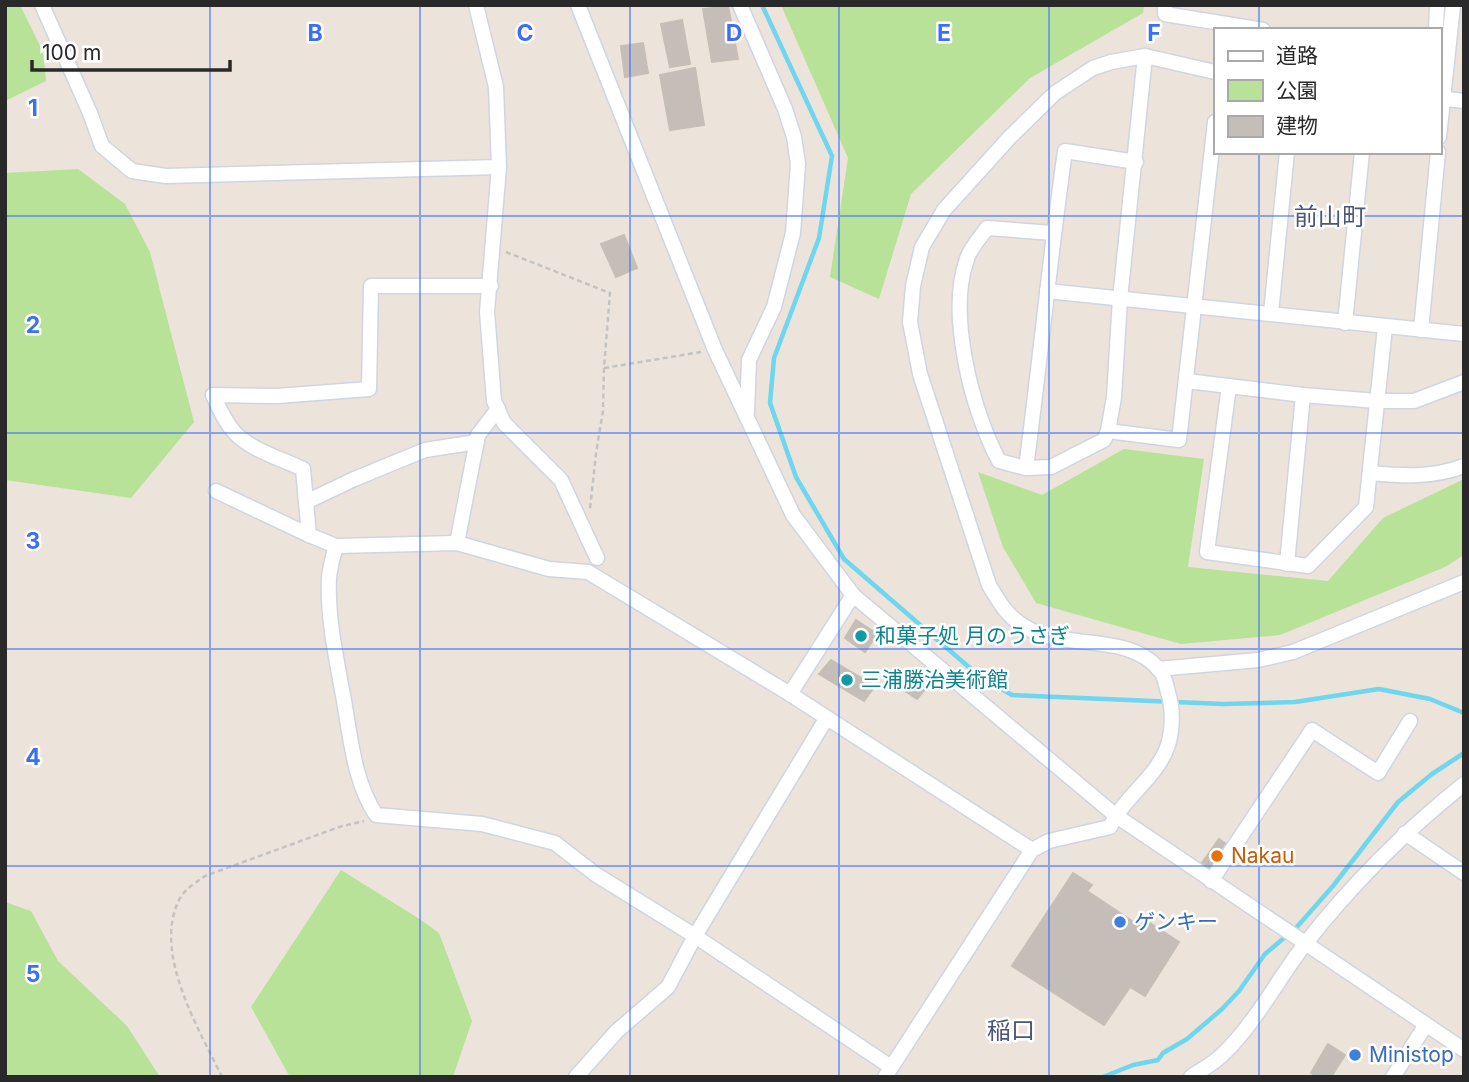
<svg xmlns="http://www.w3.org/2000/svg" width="1469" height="1082" viewBox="0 0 1469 1082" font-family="Inter,'Noto Sans JP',sans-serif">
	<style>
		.green { fill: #b7e298 }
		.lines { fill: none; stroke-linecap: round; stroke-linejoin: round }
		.stream { stroke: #6ed6ee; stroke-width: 4.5 }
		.building { fill: #c4bdb8; stroke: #c7bfb5; stroke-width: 2 }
		.minor-casing { stroke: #d0d5e2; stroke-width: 17 }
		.path { stroke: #c3c3c3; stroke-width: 2.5; stroke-dasharray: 5 3.5; stroke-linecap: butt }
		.minor { stroke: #fff; stroke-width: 14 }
		.grid { fill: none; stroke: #3b6ef9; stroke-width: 2; stroke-opacity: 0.55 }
		.culture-dot { fill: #0f9aa8; stroke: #fff; stroke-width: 2.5 }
		.food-dot { fill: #e8710a; stroke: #fff; stroke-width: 2.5 }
		.shop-dot { fill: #3f7fe0; stroke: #fff; stroke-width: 2.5 }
		.labels { text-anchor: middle; stroke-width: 5; stroke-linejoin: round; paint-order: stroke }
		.culture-label { font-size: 21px; fill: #0d838f; stroke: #fff; text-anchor: start }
		.food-label { font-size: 21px; fill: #c56008; stroke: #fff; text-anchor: start }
		.shop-label { font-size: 21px; fill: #366cbe; stroke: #fff; text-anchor: start }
		.quarter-label { font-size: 24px; fill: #4a567a; stroke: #fff }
		.grid-label { font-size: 23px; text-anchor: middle; font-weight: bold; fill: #3b6ef9; stroke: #fff; stroke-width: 5; stroke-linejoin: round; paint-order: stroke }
	</style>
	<rect width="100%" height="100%" fill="#ece3db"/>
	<g class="green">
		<polygon points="5,5 20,5 43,52 46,81 5,101"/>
		<polygon points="781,5 1144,5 1143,13 1030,78 911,194 879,299 830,277 848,158"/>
		<polygon points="78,169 125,204 150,252 194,422 131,498 5,480 5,173"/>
		<polygon points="1124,449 1204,459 1188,567 1328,581 1383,518 1464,479 1464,555 1445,567 1280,635 1181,644 1036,603 1003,547 978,472 1042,495"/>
		<polygon points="341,870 421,920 439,933 472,1021 453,1077 290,1077 251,1007"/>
		<polygon points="5,902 31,911 58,961 127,1026 160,1077 5,1077"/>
	</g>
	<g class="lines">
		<g class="stream">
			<polyline points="762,5 832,156 819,238 774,358 770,403 796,477 844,559 978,675 1012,695 1223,704 1295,702 1379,689 1430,699 1464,713"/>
			<polyline points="1103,1077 1133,1065 1158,1060 1163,1053 1187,1039 1222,1009 1239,991 1265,954 1296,928 1333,886 1398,802 1432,774 1464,753"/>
		</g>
	</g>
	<g class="building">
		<polygon points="728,6 738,59 712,62 703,9"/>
		<polygon points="682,20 690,64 670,67 661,24"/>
		<polygon points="643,43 648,73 625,77 621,46"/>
		<polygon points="695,68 704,125 670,130 660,75"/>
		<polygon points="624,235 637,268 616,277 601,244"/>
		<polygon points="856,620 877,634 865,652 845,638"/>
		<polygon points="831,660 875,686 864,701 819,674"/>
		<polygon points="918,670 932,681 917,699 902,689"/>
		<polygon points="1219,839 1232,848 1215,871 1202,863"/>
		<polygon points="1073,873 1092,885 1087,891 1141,927 1145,920 1179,942 1145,996 1130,987 1104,1025 1012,966"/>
		<polygon points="1328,1044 1345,1055 1331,1077 1317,1077 1311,1073"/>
	</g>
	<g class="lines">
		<g class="minor-casing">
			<g id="minor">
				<polyline points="42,5 90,113 102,146 132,171 166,176 499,167"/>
				<polyline points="476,5 496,87 499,167 487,312 494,401 504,423 561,480 597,558"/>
				<polyline points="578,5 715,350 793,515 853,595 1115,815 1464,1050"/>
				<polyline points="740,5 785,109 794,137 798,164 793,233 774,307 749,360 747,412"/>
				<polyline points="1165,5 1165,14 1263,30"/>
				<polyline points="1436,30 1437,5"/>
				<polyline points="1439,98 1464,101"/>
				<polyline points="1439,137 1453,5"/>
				<path d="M1053,233L987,228C981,237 970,248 967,259C947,314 972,411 999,461L1026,468L1051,467L1104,440L1108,431L1114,397L1120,299L1145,56"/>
				<path d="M491,286H371L369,389L277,396L213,395C219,408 225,422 235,433C251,450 282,459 303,469L309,535L336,546L457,543L549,569L588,572L790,694L1032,850"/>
				<polyline points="1047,291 1464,334"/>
				<polyline points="1271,313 1287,152"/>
				<polyline points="1345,323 1362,152"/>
				<polyline points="1421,330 1438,152"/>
				<polyline points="1187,381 1303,395 1377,401 1414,401 1464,382"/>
				<polyline points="1229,386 1207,552 1308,566 1366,507 1385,327"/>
				<polyline points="1108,431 1179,440 1215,122"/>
				<path d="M1026,468C1040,362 1050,256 1065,151L1136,162"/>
				<path d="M1370,473C1403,476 1432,478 1464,466"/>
				<polyline points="216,491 309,535"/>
				<polyline points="306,502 352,480 425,450 477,442"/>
				<polyline points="457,543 478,435 498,409"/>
				<path d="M336,546C333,556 330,567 329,578C327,618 337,661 344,701C351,740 354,781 376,815L482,824L555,843L595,874L695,936L891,1067"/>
				<polyline points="1287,564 1303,395"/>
				<polyline points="1158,669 1258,660 1293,652 1464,582"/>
				<polyline points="790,694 853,595"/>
				<polyline points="1405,833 1464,873"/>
				<polyline points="1211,881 1312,730 1378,773 1410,721"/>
				<polyline points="576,1077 617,1031 668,987 695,936 826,719"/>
				<path d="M885,1077L1032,850L1049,841L1110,827C1124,796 1157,778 1168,745C1173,729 1173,708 1168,692C1166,686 1165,677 1161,672C1131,631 1066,651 1027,628C1008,618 999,602 989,585L920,374L910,322L913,286L922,247L944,210L1010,137L1055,93L1093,68L1111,62L1145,56L1215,72"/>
				<path d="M1191,1077C1201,1070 1213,1064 1222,1055C1256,1023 1277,980 1305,944C1352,884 1405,831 1464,784"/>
				<polyline points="1393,1077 1425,1026"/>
			</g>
		</g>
		<g class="path">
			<polyline points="506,252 610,293 604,368 603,411 596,453 590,509"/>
			<polyline points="604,368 701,352"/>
			<path d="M222,1077C199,1029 154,956 178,902C183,890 195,883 205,876L339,827L364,821"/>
		</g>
		<use href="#minor" class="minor"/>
	</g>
	<path class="grid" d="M210,5V1077M420,5V1077M630,5V1077M839,5V1077M1049,5V1077M1259,5V30M1259,152V1077M5,216H1464M5,433H1464M5,649H1464M5,866H1464"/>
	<g class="culture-dot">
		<circle cx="861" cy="636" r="7"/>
		<circle cx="847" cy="680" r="7"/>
	</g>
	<circle class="food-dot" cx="1217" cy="856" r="7"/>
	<g class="shop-dot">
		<circle cx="1120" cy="922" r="7"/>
		<circle cx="1355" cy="1055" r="7"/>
	</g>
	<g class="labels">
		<g class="culture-label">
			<text x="875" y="643">和菓子処 月のうさぎ</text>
			<text x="861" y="687">三浦勝治美術館</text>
		</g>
		<g class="food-label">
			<text x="1231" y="863">Nakau</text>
		</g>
		<g class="shop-label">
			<text x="1134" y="929">ゲンキー</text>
			<text x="1369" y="1062">Ministop</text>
		</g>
		<g class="quarter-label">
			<text x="1330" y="225">前山町</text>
			<text x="1011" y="1039">稲口</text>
		</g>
	</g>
	<g class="grid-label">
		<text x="315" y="41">B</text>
		<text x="525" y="41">C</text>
		<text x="734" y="41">D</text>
		<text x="944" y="41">E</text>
		<text x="1154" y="41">F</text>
		<text x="33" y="116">1</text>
		<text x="33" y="333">2</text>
		<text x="33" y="549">3</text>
		<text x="33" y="765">4</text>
		<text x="33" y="982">5</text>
	</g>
	<rect width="1469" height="1082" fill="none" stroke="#292929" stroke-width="14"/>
	<rect x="1214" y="28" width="228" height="126" fill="#ffffff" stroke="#a9a9a9" stroke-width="2"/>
	<rect x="1228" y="51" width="35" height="10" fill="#ffffff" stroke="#a9a9a9" stroke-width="2"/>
	<text x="1276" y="63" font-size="21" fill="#292929">道路</text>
	<rect x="1228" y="80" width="35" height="21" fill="#b7e298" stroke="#a9a9a9" stroke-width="2"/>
	<text x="1276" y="98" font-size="21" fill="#292929">公園</text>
	<rect x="1228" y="116" width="35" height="21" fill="#c4bdb8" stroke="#a9a9a9" stroke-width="2"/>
	<text x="1276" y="133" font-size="21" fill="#292929">建物</text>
	<path d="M32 60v10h198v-10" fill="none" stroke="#292929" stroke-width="3.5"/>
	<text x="42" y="60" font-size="21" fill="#292929" stroke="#ffffff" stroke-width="5" paint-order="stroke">100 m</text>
</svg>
